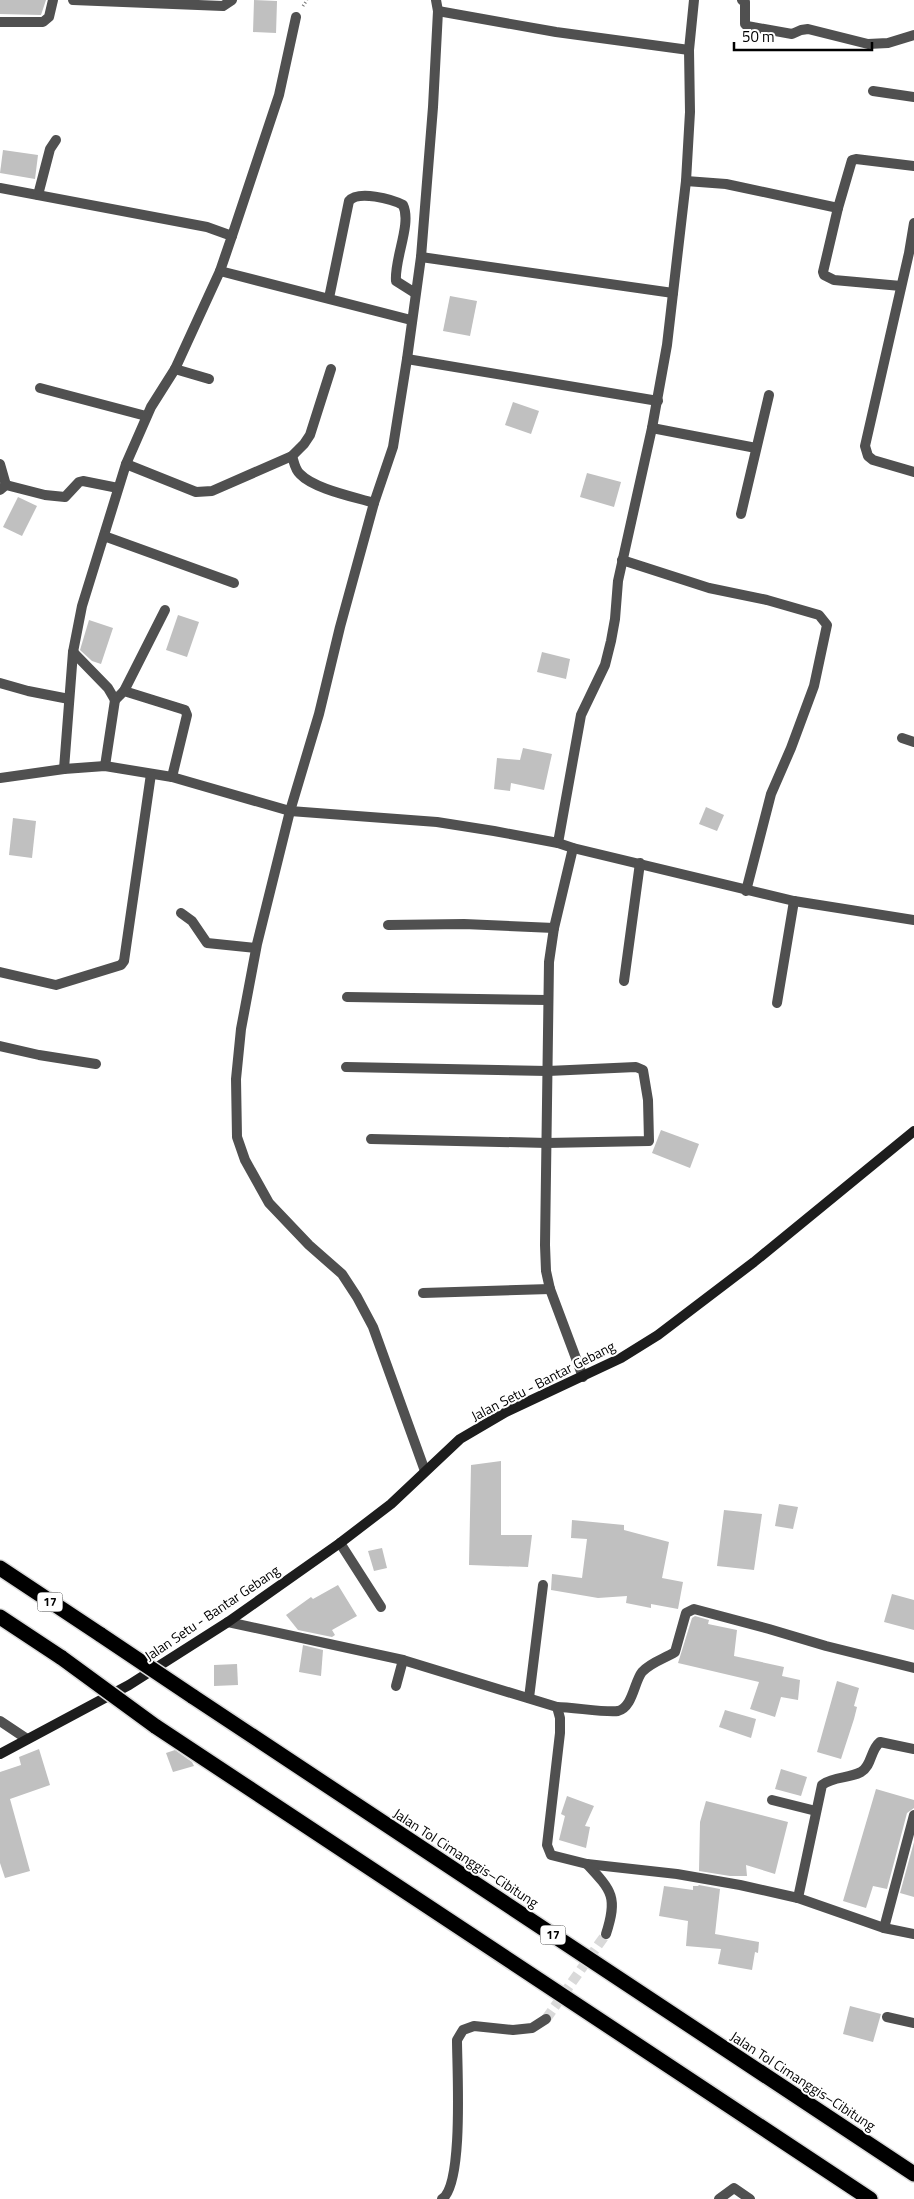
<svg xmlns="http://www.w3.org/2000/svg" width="914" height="2199" viewBox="0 0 914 2199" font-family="'Titillium Web',sans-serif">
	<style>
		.building { fill: #c0c0c0 }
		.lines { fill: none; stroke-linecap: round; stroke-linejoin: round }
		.street-tunnel { stroke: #d9d9d9; stroke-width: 10; stroke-dasharray: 10 5; stroke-linecap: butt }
		.highway-casing { stroke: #dbdbdb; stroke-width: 18 }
		.path { stroke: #727272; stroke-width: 3; stroke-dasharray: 1 2.5; stroke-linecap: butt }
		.lane { stroke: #505050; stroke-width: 10 }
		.street { stroke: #505050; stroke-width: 10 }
		.secondary { stroke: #1d1d1d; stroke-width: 10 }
		.highway { stroke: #000; stroke-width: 15 }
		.highway-bridge-casing { stroke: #dbdbdb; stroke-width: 18; stroke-linecap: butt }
		.highway-bridge { stroke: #000; stroke-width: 15 }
		.labels { text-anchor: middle; stroke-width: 4; stroke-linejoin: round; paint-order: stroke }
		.shield { fill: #fff; stroke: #4c4c4c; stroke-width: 1 }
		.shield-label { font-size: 12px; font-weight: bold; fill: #000 }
		.street-label { font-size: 14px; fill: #000; stroke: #fff }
	</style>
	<rect width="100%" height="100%" fill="#fff"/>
	<g class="building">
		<polygon points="0,0 46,0 41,15 0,14"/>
		<polygon points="254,0 277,1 276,33 253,32"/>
		<polygon points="3,150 38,155 35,179 0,173"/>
		<polygon points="450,296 477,301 470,336 443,331"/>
		<polygon points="513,402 539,411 531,434 505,425"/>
		<polygon points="587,473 621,482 614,507 580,497"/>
		<polygon points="18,497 37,506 22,536 3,527"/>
		<polygon points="178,615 199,622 187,657 166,650"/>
		<polygon points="89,620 113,628 101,664 92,661 80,650"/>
		<polygon points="542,652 570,659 566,679 537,672"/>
		<polygon points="523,748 552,754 544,790 511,783 510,791 494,789 497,758 520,760"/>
		<polygon points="706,807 724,815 717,831 699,824"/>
		<polygon points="13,818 36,821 32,858 9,855"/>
		<polygon points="661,1130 699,1144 690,1168 652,1153"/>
		<polygon points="501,1461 501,1535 532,1535 528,1567 469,1565 471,1465"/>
		<polygon points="779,1504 798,1507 793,1529 775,1526"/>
		<polygon points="724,1510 762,1514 754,1570 717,1566"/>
		<polygon points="572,1520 624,1525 624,1530 669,1542 662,1578 683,1582 678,1609 651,1604 651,1608 626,1603 627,1596 598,1598 551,1590 552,1574 582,1578 587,1539 571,1538"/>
		<polygon points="382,1548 387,1568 374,1571 368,1551"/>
		<polygon points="338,1585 357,1616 332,1630 335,1635 332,1637 298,1630 286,1615 311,1597 313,1599"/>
		<polygon points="892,1594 914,1600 914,1630 884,1622"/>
		<polygon points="695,1616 709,1620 708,1624 737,1630 734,1656 784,1667 782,1676 800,1680 798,1700 781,1697 775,1717 750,1709 759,1682 678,1663 692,1618"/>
		<polygon points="303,1645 323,1650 321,1676 299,1672"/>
		<polygon points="237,1664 238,1685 214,1686 214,1665"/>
		<polygon points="837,1681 859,1688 854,1706 857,1707 854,1719 841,1759 817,1752"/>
		<polygon points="725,1710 756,1719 751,1738 719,1727"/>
		<polygon points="39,1749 50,1785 10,1799 30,1871 5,1878 0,1863 0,1772 21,1765 19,1757"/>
		<polygon points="175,1750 192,1762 194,1766 173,1772 166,1753"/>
		<polygon points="781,1769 807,1777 801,1796 775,1789"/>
		<polygon points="876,1789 914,1800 914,1808 907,1813 887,1889 873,1886 866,1908 843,1901"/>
		<polygon points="567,1796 594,1806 585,1826 590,1827 586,1848 559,1840 565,1816 561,1814"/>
		<polygon points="706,1801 788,1822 775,1874 746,1865 747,1876 730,1876 699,1871 700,1822"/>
		<polygon points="914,1842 914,1897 900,1893"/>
		<polygon points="699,1885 720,1889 715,1934 759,1942 758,1953 755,1952 752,1970 718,1964 721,1949 686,1946 688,1921 659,1916 664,1886 693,1890 693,1886 698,1886"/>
		<polygon points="850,2006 881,2014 873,2042 843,2034"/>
	</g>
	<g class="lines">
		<polyline class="street-tunnel" points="546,2019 606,1934"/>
		<g class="highway-casing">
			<g id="highway">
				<polyline points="0,1568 101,1635"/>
				<polyline points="0,1617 62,1658"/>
				<polyline points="192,1696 914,2174"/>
				<polyline points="155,1726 870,2199"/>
			</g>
		</g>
		<polyline class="path" points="303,6 307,0"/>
		<g class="lane">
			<polyline points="873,91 914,97"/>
			<polyline points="777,1003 794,901"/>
			<polyline points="340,1543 381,1607"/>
			<polyline points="529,1698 543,1585"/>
		</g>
		<g class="street">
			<polyline points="73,0 223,6 232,0"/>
			<polyline points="742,0 745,2 745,24 747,26 792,34 801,30 808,29 868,44 888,43 914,35"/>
			<polyline points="438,11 556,32 689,50"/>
			<polyline points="0,22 43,22 49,17 53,0"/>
			<polyline points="686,181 726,184 838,208 823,272 824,275 834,280 901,286"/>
			<polyline points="0,188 207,227 232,236 220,271 175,369 151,407 126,464 82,606 73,652 64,769"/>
			<polyline points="38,195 50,149 56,140"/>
			<polyline points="838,208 852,160 856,159 914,166"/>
			<polyline points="914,223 909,253 865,446 868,456 873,460 914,472"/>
			<polyline points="232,236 279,95 296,17"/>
			<polyline points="421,257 673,293"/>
			<polyline points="220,271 411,320"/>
			<path d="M329,298L349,201C358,190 392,199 403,205C412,224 394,259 396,281L415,293"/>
			<polyline points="407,359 658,401"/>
			<polyline points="175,369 209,379"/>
			<polyline points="40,388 146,416"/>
			<polyline points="652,428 756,448"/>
			<path d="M292,456C294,462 295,470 300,474C314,489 355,497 374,503"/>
			<polyline points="0,464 6,485"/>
			<polyline points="126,464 196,492 212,491 292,456 304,444 310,435 331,369"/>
			<polyline points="0,490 6,485 45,495 65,497 79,482 83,481 118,488"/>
			<polyline points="741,514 769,395"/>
			<polyline points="104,536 234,583"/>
			<polyline points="622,560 709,588 767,600 819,615 827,625 814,686 791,748 771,794 746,891"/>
			<polyline points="73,652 108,688 115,700 124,691 185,710 187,715 172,777"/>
			<polyline points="0,683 28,691 69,699"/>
			<polyline points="124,691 165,610"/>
			<polyline points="902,738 914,742"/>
			<polyline points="105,766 115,700"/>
			<polyline points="0,778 64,769 105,766 172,777 290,811 437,822 494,831 558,843 573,848 794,901 914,920"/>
			<polyline points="558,843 581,715 605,665 611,641 615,619 618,581 652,428 667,345 686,181 690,112 689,50 694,0"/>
			<polyline points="573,848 554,928 549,962 545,1245 546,1271 550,1289 583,1377"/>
			<polyline points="181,913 192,921 207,943 256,948"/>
			<polyline points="388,925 464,924 554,928"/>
			<polyline points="0,972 56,985 121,965 124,961 151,774"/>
			<polyline points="624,981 640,863"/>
			<polyline points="347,997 548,1000"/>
			<polyline points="0,1046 39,1055 96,1064"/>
			<polyline points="346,1067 548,1071 636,1067 643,1070 648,1100 649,1141 547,1143 371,1139"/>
			<polyline points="423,1293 550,1289"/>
			<polyline points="425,1471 373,1327 357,1297 342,1274 309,1245 269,1203 245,1160 237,1137 236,1079 241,1029 257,944 290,811 319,714 340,627 374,503 393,447 407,359 421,257 433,107 438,11 436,0"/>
			<polyline points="228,1622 403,1660 557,1707 560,1718 560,1733 547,1845 551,1855 587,1864 677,1874 740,1885 798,1898 884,1928 914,1934"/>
			<polyline points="396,1686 403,1660"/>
			<path d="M557,1707C572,1707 607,1713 618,1711C633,1707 634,1682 642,1672C651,1662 664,1659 675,1652L686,1613L694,1609L769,1629L826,1646L914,1668"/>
			<polyline points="0,1721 27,1739"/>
			<polyline points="772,1800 816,1811"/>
			<path d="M587,1864C612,1891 618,1897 606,1934"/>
			<path d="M798,1898L822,1785C834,1776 848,1779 861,1772C872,1766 870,1750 880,1742L914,1749"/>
			<polyline points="884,1928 914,1815"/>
			<polyline points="887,2017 914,2023"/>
			<path d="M442,2199C464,2185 457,2068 457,2040L463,2030L474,2026L513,2030L532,2028L546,2019"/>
			<polyline points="719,2199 734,2188 750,2199"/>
		</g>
		<polyline class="secondary" points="0,1754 129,1685 228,1622 340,1543 391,1504 460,1439 506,1412 621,1358 658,1335 754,1262 914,1131"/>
		<use href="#highway" class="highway"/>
		<g class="highway-bridge-casing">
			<g id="highway-bridge">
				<polyline points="101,1635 192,1696"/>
				<polyline points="62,1658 155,1726"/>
			</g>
		</g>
		<use href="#highway-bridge" class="highway-bridge"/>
	</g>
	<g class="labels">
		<g class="shield">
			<rect x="37.5" y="1592.5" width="25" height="19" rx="4"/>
			<rect x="540.5" y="1925.5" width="25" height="19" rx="4"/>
		</g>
		<g class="shield-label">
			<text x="50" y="1606">17</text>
			<text x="553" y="1939">17</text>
		</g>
		<g class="street-label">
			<text transform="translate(543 1381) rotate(-27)" y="5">Jalan Setu - Bantar Gebang</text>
			<text transform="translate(212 1613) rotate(-34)" y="5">Jalan Setu - Bantar Gebang</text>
			<text transform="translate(466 1858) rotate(33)" y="5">Jalan Tol Cimanggis–Cibitung</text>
			<text transform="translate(803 2081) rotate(33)" y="5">Jalan Tol Cimanggis–Cibitung</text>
		</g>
	</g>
	<path d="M734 42v8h138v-8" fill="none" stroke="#000000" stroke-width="2.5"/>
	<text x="742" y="42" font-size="15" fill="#000000" stroke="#ffffff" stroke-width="4" paint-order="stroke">50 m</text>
</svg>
